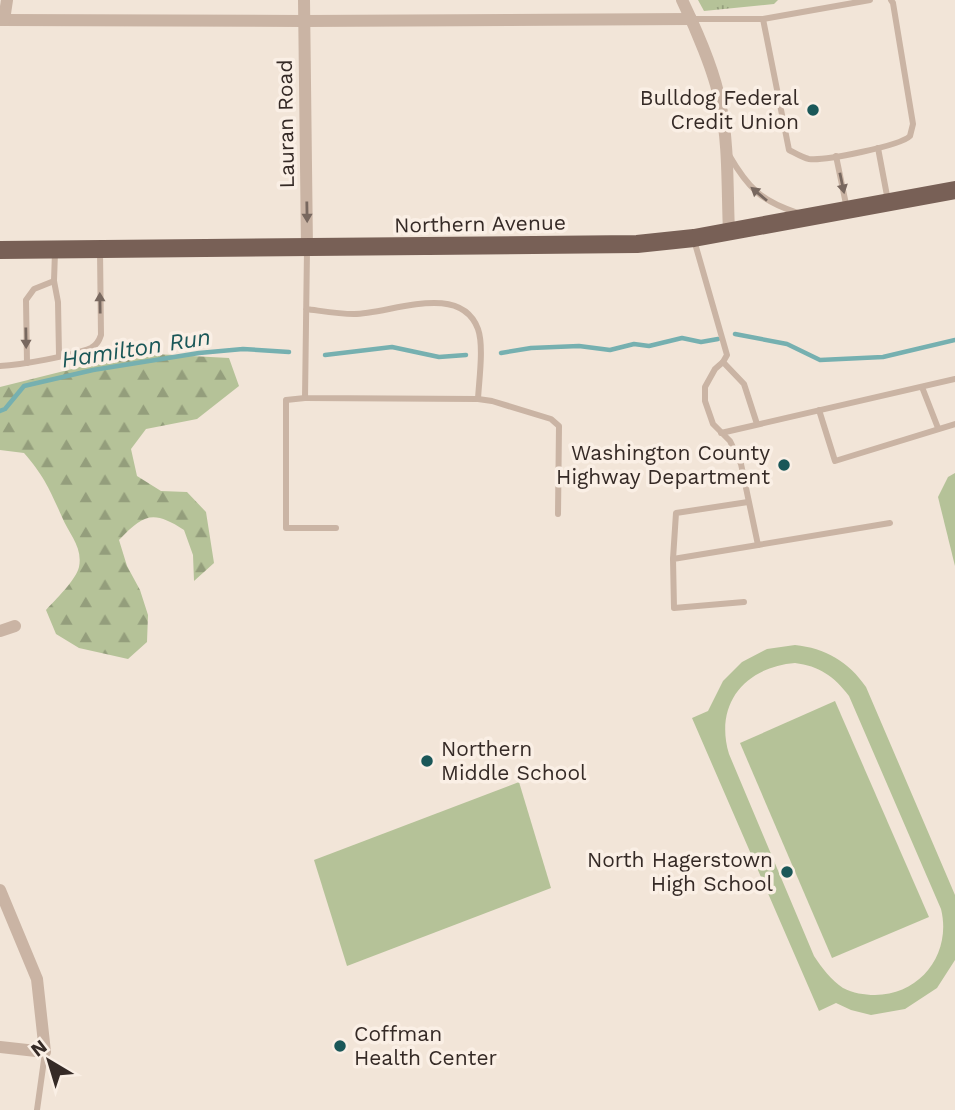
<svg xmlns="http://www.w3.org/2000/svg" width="955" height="1110" viewBox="0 0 955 1110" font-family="'Work Sans',sans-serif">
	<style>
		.grass { fill: url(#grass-tufts) }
		.forest { fill: url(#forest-firs) }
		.garden { fill: #b5c298; fill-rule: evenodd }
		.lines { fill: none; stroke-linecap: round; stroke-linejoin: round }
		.stream { stroke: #76b0b0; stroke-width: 4.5 }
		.service { stroke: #cab4a4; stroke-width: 6 }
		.minor { stroke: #cab4a4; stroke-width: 12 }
		.primary { stroke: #786056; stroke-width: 18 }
		.oneway { fill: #78685f }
		.poi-dot { fill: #1a5758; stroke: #faefe5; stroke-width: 2.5 }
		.labels { text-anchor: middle; stroke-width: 7; stroke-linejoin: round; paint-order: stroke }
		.poi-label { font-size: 21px; fill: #352a26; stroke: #faefe5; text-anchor: end }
		.street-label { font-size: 21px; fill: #352a26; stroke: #faefe5 }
		.water-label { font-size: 23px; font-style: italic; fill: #1a5758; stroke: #faefe5 }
	</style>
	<defs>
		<pattern id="grass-tufts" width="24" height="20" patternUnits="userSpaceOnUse" patternTransform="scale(1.75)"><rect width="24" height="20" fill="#b5c298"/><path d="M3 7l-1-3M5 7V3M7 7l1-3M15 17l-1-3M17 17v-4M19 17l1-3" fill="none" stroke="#949e7c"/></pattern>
		<pattern id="forest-firs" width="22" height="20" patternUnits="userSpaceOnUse" patternTransform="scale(1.75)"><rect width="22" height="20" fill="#b5c298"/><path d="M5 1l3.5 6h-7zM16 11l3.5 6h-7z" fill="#949e7c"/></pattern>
	</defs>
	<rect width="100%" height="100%" fill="#f2e5d8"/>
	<polygon class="grass" points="698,0 778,0 774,4 704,11"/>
	<path class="forest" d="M136,353L229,358L239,386L197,419L146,429L131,449L137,476L161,491L187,492L206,512L214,563L194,581L193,555L184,530C153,510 144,514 119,540L127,566L140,590L148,615L147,642L128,659L79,648L56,634L46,610C55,600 76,580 79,567C83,547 69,534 62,517C50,490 44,476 24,453L0,450V387Z"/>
	<g class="garden">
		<polygon points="955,473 955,566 938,497 948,477"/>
		<path d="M795,645C825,648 849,662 866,687L955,895V960L937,988L905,1009L871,1015L851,1010L836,1003L819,1011L692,718L708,711L723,681L742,662L767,649ZM795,663C819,666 834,676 849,696L941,909C952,953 921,995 875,995C864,995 853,993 843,988C831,980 822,968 814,956L729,754C714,704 745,667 795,663Z"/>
		<polygon points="835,701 929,917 832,958 740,743"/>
		<polygon points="519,782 551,888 347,966 314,860"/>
	</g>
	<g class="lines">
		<g class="stream">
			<polyline points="735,334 787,344 820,360 883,357 955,340"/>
			<polyline points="501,353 531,348 579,346 610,350 634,344 649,346 682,338 701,342 718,339"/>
			<polyline points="325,355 392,347 439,357 466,355"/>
			<polyline points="0,411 5,409 24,386 93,370 199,353 243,349 289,352"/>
		</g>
		<g class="service">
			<polyline points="692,19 763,19 870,0"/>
			<path d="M763,19L789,150C795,153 803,158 809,159C824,161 900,146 910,136L913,124L893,3L891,0"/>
			<polyline points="878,148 888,201"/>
			<path d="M729,155C748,188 761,201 798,213"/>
			<polyline points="836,156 847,209"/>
			<polyline points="694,240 727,355 723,362 715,369 705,387 705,401 713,424 730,441 741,464 758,545 890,523"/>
			<polyline points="55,252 54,281 58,302 59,355"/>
			<path d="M306,309C322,311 338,314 354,314C390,314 460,281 478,329C484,346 479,380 478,399L305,398C306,349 306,299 307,250"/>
			<polyline points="723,362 744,384 757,424"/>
			<polyline points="27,363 26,300 34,289 54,281"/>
			<path d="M0,366C21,365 71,356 91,348C97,345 99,341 101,335L100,251"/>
			<polyline points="922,387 938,428"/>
			<polyline points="305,398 286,400 286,528 336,528"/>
			<polyline points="478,399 492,401 551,419 559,426 558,514"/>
			<polyline points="819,410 835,461 955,424"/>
			<polyline points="721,433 955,379"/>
			<polyline points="673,559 676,513 748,502"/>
			<polyline points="744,602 674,608 673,559 758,545"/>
			<polyline points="37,1110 45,1053"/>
		</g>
		<g class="minor">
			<polyline points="304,0 307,248"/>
			<path d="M682,0C695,27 715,73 720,102C729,144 727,189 729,232"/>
			<polyline points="0,20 304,21 691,19"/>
			<polyline points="4,20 7,0"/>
			<polyline points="0,631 15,626"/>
			<polyline points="0,890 37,979 45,1052 0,1047"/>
		</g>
		<polyline class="primary" points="0,250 637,244 694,238 955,190"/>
	</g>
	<defs><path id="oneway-solid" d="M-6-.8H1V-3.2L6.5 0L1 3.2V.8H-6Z" transform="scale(1.75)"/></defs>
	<g class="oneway">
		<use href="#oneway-solid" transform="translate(842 183) rotate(78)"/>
		<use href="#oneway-solid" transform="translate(759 194) rotate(-140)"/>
		<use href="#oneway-solid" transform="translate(307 212) rotate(89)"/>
		<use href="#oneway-solid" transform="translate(100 303) rotate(-91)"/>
		<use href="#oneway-solid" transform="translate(26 338) rotate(89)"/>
	</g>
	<g class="poi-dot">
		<circle cx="813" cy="110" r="7"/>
		<circle cx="784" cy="465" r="7"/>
		<circle cx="427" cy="761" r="7"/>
		<circle cx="787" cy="872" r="7"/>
		<circle cx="340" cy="1046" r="7"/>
	</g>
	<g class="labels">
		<g class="poi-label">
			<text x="799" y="105">Bulldog Federal<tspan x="799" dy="24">Credit Union</tspan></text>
			<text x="770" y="460">Washington County<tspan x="770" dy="24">Highway Department</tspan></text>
			<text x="441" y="756" text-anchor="start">Northern<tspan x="441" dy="24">Middle School</tspan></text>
			<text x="773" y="867">North Hagerstown<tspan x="773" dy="24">High School</tspan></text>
			<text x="354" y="1041" text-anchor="start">Coffman<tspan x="354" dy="24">Health Center</tspan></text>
		</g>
		<g class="street-label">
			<text transform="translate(286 124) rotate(-91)" y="7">Lauran Road</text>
			<text transform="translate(480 224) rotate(-1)" y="7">Northern Avenue</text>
		</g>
		<g class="water-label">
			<text transform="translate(136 348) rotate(-9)" y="8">Hamilton Run</text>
		</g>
	</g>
	<g transform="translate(49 1061) rotate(322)" stroke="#faefe5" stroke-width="5" paint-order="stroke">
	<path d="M0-5L12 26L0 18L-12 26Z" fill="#352a26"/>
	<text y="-10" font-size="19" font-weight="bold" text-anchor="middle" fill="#352a26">N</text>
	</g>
</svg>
